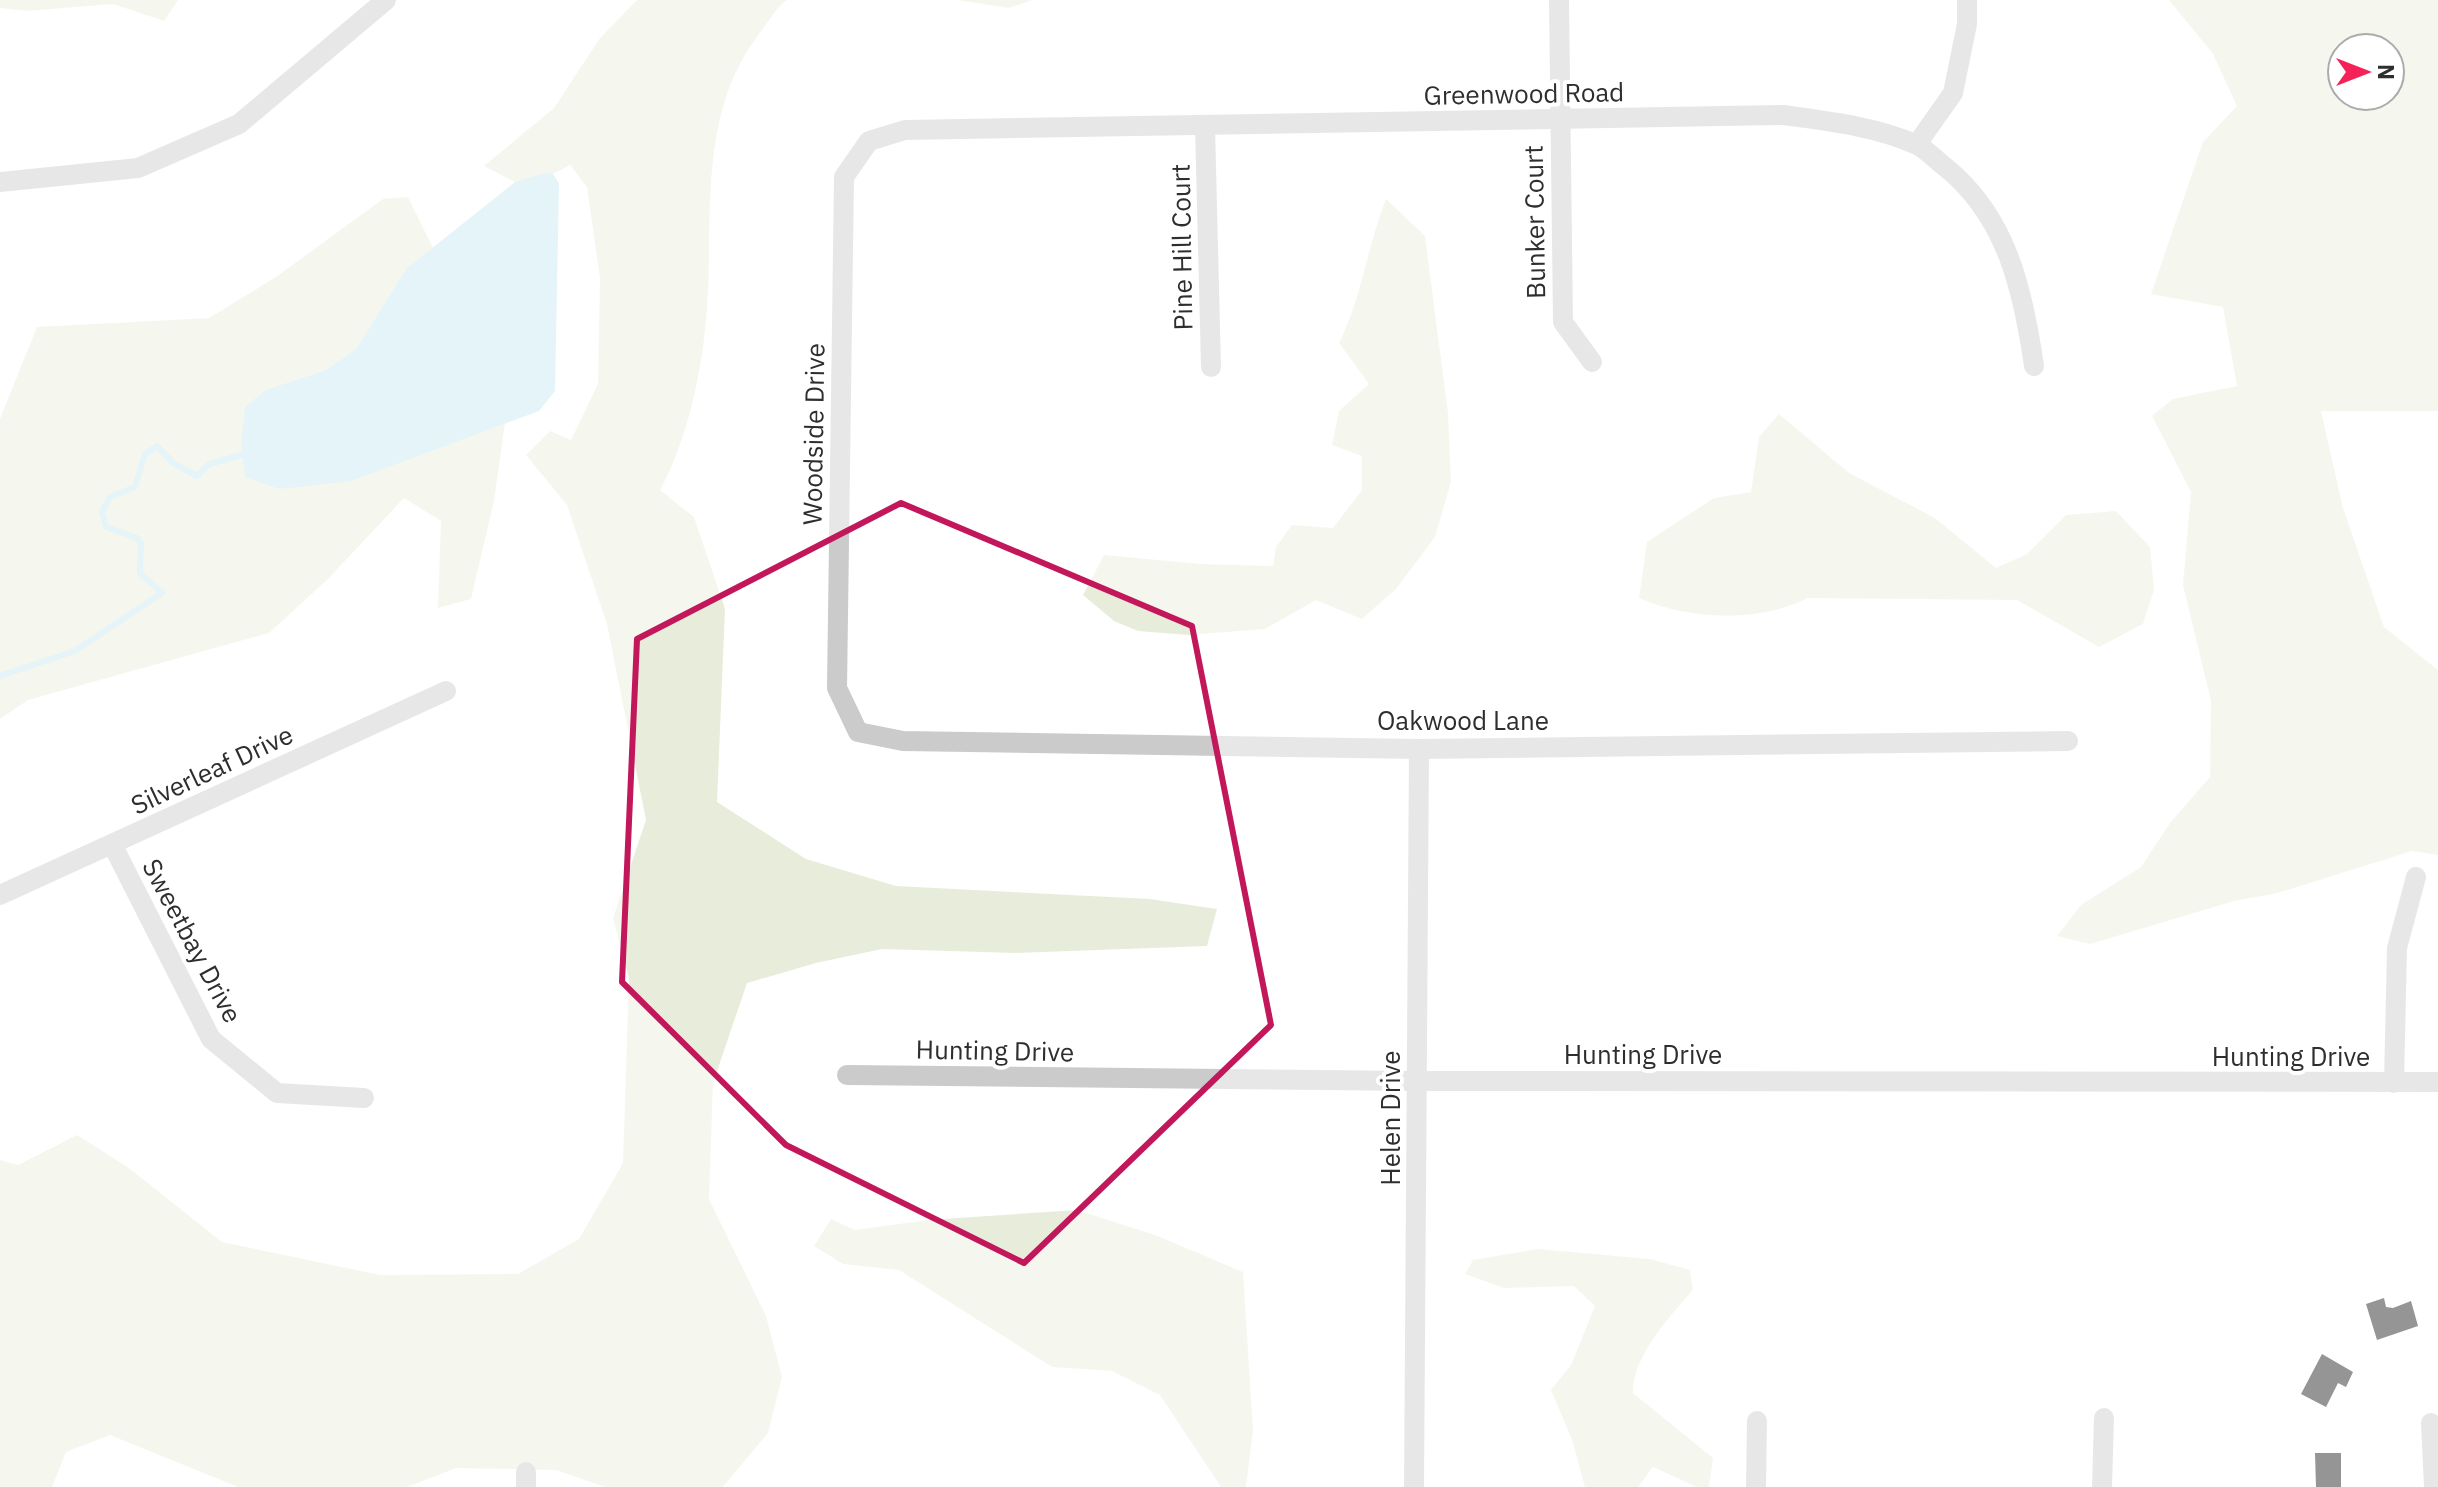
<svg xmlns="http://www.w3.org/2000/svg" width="2438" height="1487" viewBox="0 0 2438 1487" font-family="'IBM Plex Sans',sans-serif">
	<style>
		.green { fill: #e8eddb; fill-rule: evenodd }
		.water { fill: #c5e6ef }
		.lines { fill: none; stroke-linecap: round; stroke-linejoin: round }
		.stream { stroke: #c5e6ef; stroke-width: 6 }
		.building { fill: #151515 }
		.minor { stroke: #cbcbcb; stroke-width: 20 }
		.marked { fill: none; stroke: #c2185b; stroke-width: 6; stroke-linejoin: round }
		.labels { text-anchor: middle; stroke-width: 8; stroke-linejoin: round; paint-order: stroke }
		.street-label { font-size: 26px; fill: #2e2e2e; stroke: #fff }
	</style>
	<rect width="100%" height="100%" fill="#fff"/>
	<g class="green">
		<polygon points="0,0 178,0 164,21 113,4 27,11 0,8"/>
		<path d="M637,0H787C776,8 768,22 760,33C691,121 718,235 704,339C698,388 684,447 660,490L694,517L725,609L717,802L806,859L896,886L1150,899L1217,909L1207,946L1016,953L882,949L816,963L747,983L713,1083L709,1199L766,1316L782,1377L768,1433L723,1487H605L556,1470L456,1468L407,1487H238L110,1435L66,1452L52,1487H0V1160L18,1165L77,1135L129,1168L222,1242L380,1275L518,1274L579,1239L623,1163L629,978L613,918L646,820L607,624L567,505L526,455L550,431L571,440L598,384L600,278L587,187L570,165L553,174L515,182L484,166L554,108L600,38Z"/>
		<polygon points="957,0 1033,0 1009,8"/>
		<path d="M2169,0H2438V411H2321L2343,508L2384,627L2438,670V855L2412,851L2278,893L2234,901L2090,944L2057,936L2081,905L2141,867L2170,823L2210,777L2211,701L2183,585L2191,492L2152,416L2173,399L2237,386L2223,307L2151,294L2203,142L2237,106L2213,54ZM2342,48H2390V96H2342Z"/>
		<polygon points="408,197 433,248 406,269 356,349 326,370 273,388 241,449 245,476 279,489 505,423 494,501 471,599 438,608 441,521 404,498 327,580 269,633 28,700 0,719 0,419 37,327 209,318 276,277 383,199"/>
		<path d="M1386,199L1425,236L1448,413L1451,482L1435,537L1396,589L1362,619L1316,600L1265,629L1188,635L1138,631L1114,621L1083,595L1104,555L1201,564L1273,566L1276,547L1292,525L1333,528L1362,490V456L1332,445L1339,411L1369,384L1339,343C1362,297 1367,247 1386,199Z"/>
		<path d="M1779,414L1849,473L1935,518L1996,568L2027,554L2066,515L2116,511L2150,547L2154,590L2143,624L2099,647L2017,600L1808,598C1759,623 1688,620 1639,598L1647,542L1714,498L1751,492L1759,437Z"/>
		<polygon points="1077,1210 1155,1235 1243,1272 1253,1431 1246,1487 1221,1487 1160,1395 1112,1371 1052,1367 899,1270 843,1264 814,1246 831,1219 855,1230 928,1220"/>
		<path d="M1537,1249L1650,1259L1690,1270L1693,1290C1670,1316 1632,1357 1633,1393L1713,1458L1709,1487H1697L1653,1467L1638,1487H1585L1572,1440L1551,1390L1571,1365L1595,1306L1574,1286L1504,1288L1465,1274L1473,1260Z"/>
	</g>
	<polygon class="water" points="544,173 553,174 559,183 555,391 539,411 351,481 279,489 245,477 241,449 245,407 266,390 326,370 356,349 406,269 515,182"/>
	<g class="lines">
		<polyline class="stream" points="0,676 75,651 162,593 140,573 141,544 137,538 106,527 102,512 110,497 135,487 145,454 157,446 173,463 197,476 209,464 242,455"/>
	</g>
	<g class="building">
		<polygon points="2384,1298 2386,1307 2393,1308 2411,1301 2418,1326 2377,1340 2366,1304"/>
		<polygon points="2322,1354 2353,1372 2346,1387 2338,1383 2326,1407 2301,1394"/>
		<polygon points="2315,1453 2341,1453 2341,1487 2316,1487"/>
	</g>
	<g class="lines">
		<g class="minor">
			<polyline points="1559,0 1563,322 1592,362"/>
			<polyline points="1205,126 1211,367"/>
			<polyline points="1917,144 1953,93 1967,24 1967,0"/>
			<polyline points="0,182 138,168 239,124 386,0"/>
			<path d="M2034,366C2023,290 2007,216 1944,166C1935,159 1925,148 1915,144C1874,126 1826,121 1783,115L905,130L869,141L844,177L837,688L858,732L903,741L1419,749L2068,741"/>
			<polyline points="112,844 211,1039 277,1093 364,1098"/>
			<polyline points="0,895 446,691"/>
			<polyline points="847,1075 1417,1081 2438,1082"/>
			<polyline points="2394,1083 2397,948 2416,877"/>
			<polyline points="2431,1423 2434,1487"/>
			<polyline points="526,1472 526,1487"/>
			<polyline points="1414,1487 1419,749"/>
			<polyline points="1756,1487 1757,1421"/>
			<polyline points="2102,1487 2104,1418"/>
		</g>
	</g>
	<path d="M0 0H2438V1487H0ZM901,503L1192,626L1271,1025L1024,1263L786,1145L622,982L637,639Z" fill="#fff" fill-opacity=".55" fill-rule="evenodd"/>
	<path class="marked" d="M901,503L1192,626L1271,1025L1024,1263L786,1145L622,982L637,639Z"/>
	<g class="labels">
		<g class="street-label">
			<text transform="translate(1524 94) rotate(-1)" y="9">Greenwood Road</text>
			<text transform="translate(1535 222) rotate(-91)" y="9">Bunker Court</text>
			<text transform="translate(1182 247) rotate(-91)" y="9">Pine Hill Court</text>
			<text transform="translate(814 434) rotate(-89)" y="9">Woodside Drive</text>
			<text x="1463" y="730">Oakwood Lane</text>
			<text transform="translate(212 770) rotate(-25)" y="9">Silverleaf Drive</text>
			<text transform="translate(192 941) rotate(62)" y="9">Sweetbay Drive</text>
			<text transform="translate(995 1051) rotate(1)" y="9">Hunting Drive</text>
			<text x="1643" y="1064">Hunting Drive</text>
			<text x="2291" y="1066">Hunting Drive</text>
			<text transform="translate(1391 1118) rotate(-90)" y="9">Helen Drive</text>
		</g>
	</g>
	<g transform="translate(2366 72) rotate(90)"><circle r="38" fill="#ffffff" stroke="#ababab" stroke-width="2"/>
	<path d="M0-6L14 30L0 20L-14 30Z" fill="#f42256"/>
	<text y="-12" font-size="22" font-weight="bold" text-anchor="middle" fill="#2e2e2e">N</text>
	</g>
</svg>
